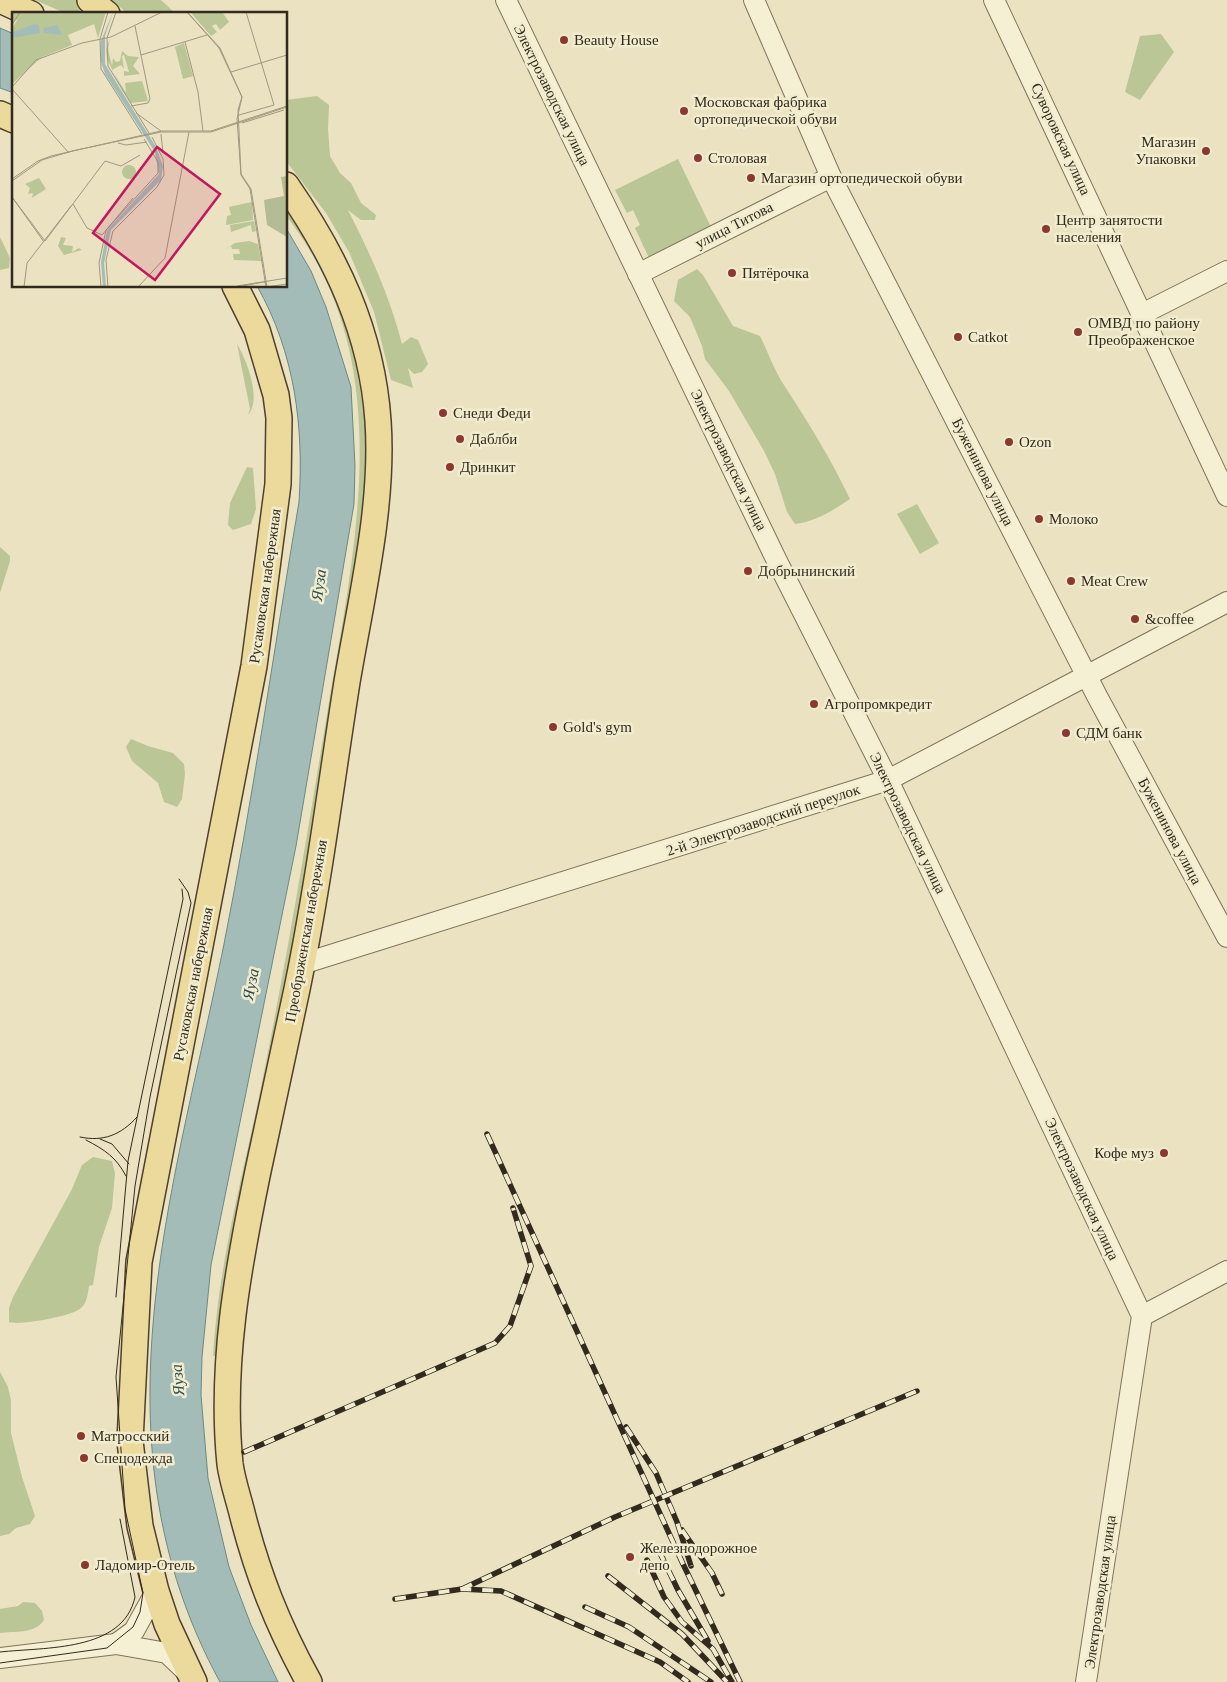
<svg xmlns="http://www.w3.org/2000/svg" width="1227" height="1682" viewBox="0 0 1227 1682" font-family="Georgia,serif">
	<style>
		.green { fill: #bbc696 }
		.water { fill: #a3bcb8; stroke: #6b8985 }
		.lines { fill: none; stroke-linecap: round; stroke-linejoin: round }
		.minor-casing { stroke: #81735a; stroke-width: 22 }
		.major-casing { stroke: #4f412e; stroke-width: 28 }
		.minor { stroke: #f5efd3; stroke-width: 20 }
		.major { stroke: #ebda9b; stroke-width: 25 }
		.tram { stroke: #322a1d; stroke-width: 1 }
		.rail-casing { stroke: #322a1d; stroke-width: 5.5 }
		.rail { stroke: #f2eccf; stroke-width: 4; stroke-dasharray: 11; stroke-linecap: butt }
		.poi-dot { fill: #8b382f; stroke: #f2eccf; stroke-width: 2 }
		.labels { text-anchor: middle; stroke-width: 5; stroke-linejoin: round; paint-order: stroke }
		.poi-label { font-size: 15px; fill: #322a1d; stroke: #f2eccf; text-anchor: start }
		.street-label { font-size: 15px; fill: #322a1d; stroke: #f2eccf }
		.water-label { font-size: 16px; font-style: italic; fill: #2d4f51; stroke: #f2eccf }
		.inset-road { fill: none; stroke: #a0987f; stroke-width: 1 }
		.view { fill: #c2185b; fill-opacity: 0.15; stroke: #c2185b; stroke-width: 2.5 }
		.inset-edge { fill: none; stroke: #322a1d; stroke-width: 2.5 }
	</style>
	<rect width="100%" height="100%" fill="#eae2c1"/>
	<g class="green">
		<polygon points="35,0 76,0 80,7 79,12 65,13"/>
		<polygon points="112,0 161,0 176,14 128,14"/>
		<polygon points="1161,34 1174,52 1140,100 1125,92 1140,36"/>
		<path d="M317,96L329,105L328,129L330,156L340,173L351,183L361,203L376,215L375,220H361L348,210C370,253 390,297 402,344L411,337L418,340L428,364L422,372L414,374L408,368L413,388L391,380L374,312L349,252L326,213L286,161V100Z"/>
		<polygon points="678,159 711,227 649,258 635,228 640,225 633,210 627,213 615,190"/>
		<path d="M286,207L321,259L352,339L365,420V502L359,553L311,851L263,1102L225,1279L218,1356H213C218,1269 240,1186 258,1102C284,975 305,848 326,720C353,554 402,361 286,216Z"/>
		<polygon points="0,237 10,258 9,268 0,270"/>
		<path d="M697,269L703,275L733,326L760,336C768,352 774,370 784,385C808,422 831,459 850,499C832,511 817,521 795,524L787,512L775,474L764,451L729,391L705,359L702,346L690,317L674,301L678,280Z"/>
		<path d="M237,344C247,360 262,400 248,415L250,409Z"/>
		<polygon points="247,467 253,468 256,509 251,524 233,530 228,525 230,503"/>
		<polygon points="917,504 939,543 920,554 897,514"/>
		<polygon points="0,547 10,556 10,561 0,593"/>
		<polygon points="131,739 148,746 173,753 184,764 185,774 182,799 177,807 164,802 158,783 132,761 126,747"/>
		<path d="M93,1157L112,1161L115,1173L112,1208L99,1247L93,1285L89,1286C88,1293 87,1303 81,1308C73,1316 19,1326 9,1322V1308L13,1297L72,1189L82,1165Z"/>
		<polygon points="0,1372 8,1387 11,1401 11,1433 22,1477 35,1516 30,1524 16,1528 9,1534 0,1536"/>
		<path d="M23,1602L35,1603L42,1611L44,1620C35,1634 15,1631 0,1633V1609L18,1606Z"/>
	</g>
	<g class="water">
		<polygon points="0,28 14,34 14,93 0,88"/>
		<path d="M286,228L311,271L326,307L351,387L355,466L354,504L296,846L211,1265L202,1357L201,1395L208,1478L229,1567L251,1625L278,1682H220C88,1440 174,1193 224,944C253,798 274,649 299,502C304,427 295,353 257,286H286Z"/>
	</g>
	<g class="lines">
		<g class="minor-casing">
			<g id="minor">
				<polyline points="506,0 777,561 888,780 1142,1316 1086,1682"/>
				<polyline points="754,0 831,177 1097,696 1227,937"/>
				<polyline points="994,0 1227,496"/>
				<polyline points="638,274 831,177"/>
				<polyline points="1142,314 1227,271"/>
				<polyline points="302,964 888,780 1227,602"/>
				<polyline points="1142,1316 1227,1271"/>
				<polyline points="116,1644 134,1631 156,1591"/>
				<polyline points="0,1658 116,1644 167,1653 187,1672"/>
			</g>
		</g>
		<g class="major-casing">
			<g id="major">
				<polyline points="0,0 31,14"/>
				<polyline points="90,0 107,14"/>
				<polyline points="0,114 14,120"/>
				<path d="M286,185C336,257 372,332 378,421C384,505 361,599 347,682C331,784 318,888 297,989C284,1050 271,1111 258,1171C238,1268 220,1365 230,1464C232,1479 237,1494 241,1509C257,1573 277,1624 309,1682"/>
				<polyline points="194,1682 167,1624 156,1591 140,1526 130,1441 139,1262 254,666 278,484 279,418 276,395 257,330 235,286"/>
			</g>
		</g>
		<use href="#minor" class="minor"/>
		<use href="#major" class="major"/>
		<g class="tram">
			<path d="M80,1137C103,1142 121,1135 137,1117"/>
			<polyline points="100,1139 112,1144 129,1164"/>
			<path d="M86,1140C105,1150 116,1157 126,1176"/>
			<polyline points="116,1297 128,1161 183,899 182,889"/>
			<path d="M0,1652C45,1647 123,1652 135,1597L120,1519"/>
			<polyline points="0,1663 107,1648 133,1627 140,1612 143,1593 125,1509 116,1377 135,1186 150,1097 191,903 188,892 179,879"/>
		</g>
		<g class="rail-casing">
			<g id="rail">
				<polyline points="487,1134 683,1564 740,1682"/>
				<polyline points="626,1427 656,1473 677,1522 691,1566"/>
				<polyline points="244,1452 495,1343 510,1326 531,1266 513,1208"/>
				<polyline points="682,1530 712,1573 722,1594"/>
				<polyline points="659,1551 678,1590 708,1641"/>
				<polyline points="647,1560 664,1597 682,1622 713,1649 732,1682"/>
				<polyline points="608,1576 682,1634 727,1682"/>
				<polyline points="462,1589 615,1517 917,1391"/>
				<polyline points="395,1599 462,1589 501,1591 660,1662 688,1682"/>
				<polyline points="585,1607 629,1627 711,1682"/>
			</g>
		</g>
		<use href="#rail" class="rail"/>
	</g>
	<g class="poi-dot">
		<circle cx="564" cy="40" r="5"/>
		<circle cx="684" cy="111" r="5"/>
		<circle cx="1206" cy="151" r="5"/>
		<circle cx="698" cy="158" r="5"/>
		<circle cx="751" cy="178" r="5"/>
		<circle cx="1046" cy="229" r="5"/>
		<circle cx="732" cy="273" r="5"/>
		<circle cx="1078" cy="332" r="5"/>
		<circle cx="958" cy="337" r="5"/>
		<circle cx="443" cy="413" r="5"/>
		<circle cx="460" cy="439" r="5"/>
		<circle cx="1009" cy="442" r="5"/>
		<circle cx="450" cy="467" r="5"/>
		<circle cx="1039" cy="519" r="5"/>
		<circle cx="748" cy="571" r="5"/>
		<circle cx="1071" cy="581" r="5"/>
		<circle cx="1135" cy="619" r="5"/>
		<circle cx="814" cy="704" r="5"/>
		<circle cx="553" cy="727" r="5"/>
		<circle cx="1066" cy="733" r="5"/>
		<circle cx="1164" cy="1153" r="5"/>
		<circle cx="81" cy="1436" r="5"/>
		<circle cx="84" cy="1458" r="5"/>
		<circle cx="630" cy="1557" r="5"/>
		<circle cx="85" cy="1565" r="5"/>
	</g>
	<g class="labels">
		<g class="poi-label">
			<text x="574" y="45">Beauty House</text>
			<text x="694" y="107">Московская фабрика<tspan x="694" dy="17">ортопедической обуви</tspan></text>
			<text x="1196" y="147" text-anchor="end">Магазин<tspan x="1196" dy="17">Упаковки</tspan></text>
			<text x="708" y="163">Столовая</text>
			<text x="761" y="183">Магазин ортопедической обуви</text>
			<text x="1056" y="225">Центр занятости<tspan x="1056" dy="17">населения</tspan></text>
			<text x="742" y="278">Пятёрочка</text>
			<text x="1088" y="328">ОМВД по району<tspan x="1088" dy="17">Преображенское</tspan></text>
			<text x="968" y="342">Catkot</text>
			<text x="453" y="418">Снеди Феди</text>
			<text x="470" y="444">Даблби</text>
			<text x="1019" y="447">Ozon</text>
			<text x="460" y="472">Дринкит</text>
			<text x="1049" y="524">Молоко</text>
			<text x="758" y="576">Добрынинский</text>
			<text x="1081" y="586">Meat Crew</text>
			<text x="1145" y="624">&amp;coffee</text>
			<text x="824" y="709">Агропромкредит</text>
			<text x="563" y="732">Gold's gym</text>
			<text x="1076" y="738">СДМ банк</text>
			<text x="1154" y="1158" text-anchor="end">Кофе муз</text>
			<text x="91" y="1441">Матросский</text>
			<text x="94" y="1463">Спецодежда</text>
			<text x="640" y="1553">Железнодорожное<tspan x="640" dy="17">депо</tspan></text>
			<text x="95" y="1570">Ладомир-Отель</text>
		</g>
		<g class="street-label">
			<text transform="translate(552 95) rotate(64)" y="5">Электрозаводская улица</text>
			<text transform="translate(1061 139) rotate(65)" y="5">Суворовская улица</text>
			<text transform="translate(734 225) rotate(-27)" y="5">улица Титова</text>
			<text transform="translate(729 460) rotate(64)" y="5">Электрозаводская улица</text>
			<text transform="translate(983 472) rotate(63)" y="5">Буженинова улица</text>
			<text transform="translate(265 586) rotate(-82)" y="5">Русаковская набережная</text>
			<text transform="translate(763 820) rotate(-18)" y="5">2-й Электрозаводский переулок</text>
			<text transform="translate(908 823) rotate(64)" y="5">Электрозаводская улица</text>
			<text transform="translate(1170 831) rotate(62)" y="5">Буженинова улица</text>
			<text transform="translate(306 931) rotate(-80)" y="5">Преображенская набережная</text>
			<text transform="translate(193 984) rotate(-79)" y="5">Русаковская набережная</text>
			<text transform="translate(1082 1189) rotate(65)" y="5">Электрозаводская улица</text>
			<text transform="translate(1100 1592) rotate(-82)" y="5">Электрозаводская улица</text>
		</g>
		<g class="water-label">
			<text transform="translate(318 585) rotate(-82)" y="6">Яуза</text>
			<text transform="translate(250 984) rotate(-79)" y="6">Яуза</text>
			<text transform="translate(177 1380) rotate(-95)" y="6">Яуза</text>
		</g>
	</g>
	<g transform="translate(12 12)">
		<rect width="275" height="275" fill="#eae2c1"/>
		<path d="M0,0H94L86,26L82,12L56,23L60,33L30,45L0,72V16L6,7L0,11ZM182,0H210L217,10L208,18L204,12L200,14L205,20L199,24L180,2ZM98,27L96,37L100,54L101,46L104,50L108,49L110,39L116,44L127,45L121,54L128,62L112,64V59L117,60L112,43L110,44L112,57L109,53L100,58L111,76L114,81L113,71L130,69L136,89L119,91L110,78L95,47L94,37ZM172,31L181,64L171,67L163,35ZM110 160a7 7 0 1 1 14 0a7 7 0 1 1-14 0ZM27,166L34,177L20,186L21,181L16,182L18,176L13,172ZM240,190L241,208L214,213L215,204L219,203L217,195ZM242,209L244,219L240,220L239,213L219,220L218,213ZM49,225L54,226L51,233L61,234L60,240L67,236L70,238L52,243L46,234ZM237,229L246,232L249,249L222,248L221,242H228L227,237H220L219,234L212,238L223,231Z" fill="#bbc696"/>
		<path d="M275,159V225L255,213L252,188L272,184L269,165L275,164Z" fill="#b3bc95"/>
		<path d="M101,0L93,24V52L144,135L151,154L149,168L99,218L92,251L94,275H91L89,250L95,218L147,162L143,140L93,62L89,50V29ZM23,12L27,13L28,21L0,26L1,20ZM45,13L50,23L32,21L31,16Z" fill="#a3bcb8"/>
		<path class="inset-road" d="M96,0L88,27L89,57L130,122M104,0L95,26L96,54L137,121M175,0L208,36L230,85L225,107L229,163L238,177L254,275M175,0L207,36L230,85L226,98L229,162L239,177L255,275M234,0L262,93M0,13L8,0M173,30L186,80L191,119M129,43L195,23M219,60L275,43M0,75L24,48L70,31L99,25L150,0M0,77L57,141M119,94L136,91L138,87L123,14M124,101L149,119M227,103L262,93M230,111L272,98M149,122L151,141M106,131L114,133L135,130M0,167L26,149L39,144L149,119H199L275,94M0,169L30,148L60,139L149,120H199L275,95M0,185L32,230M0,185L33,229L93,149L109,154L128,143M61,192L75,216L90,223L121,186M225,274L275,266M12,275L15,251L59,194M89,275L87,251L94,218L146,161V150L132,127M96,275L94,248L101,219L145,175L152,163L151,147L140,125M126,275L153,246L177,120M225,275L252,270L255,273M254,275L275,272"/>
		<path class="view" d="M145,135L208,182L143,268L81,221Z"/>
		<rect width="275" height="275" class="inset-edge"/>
	</g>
</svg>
